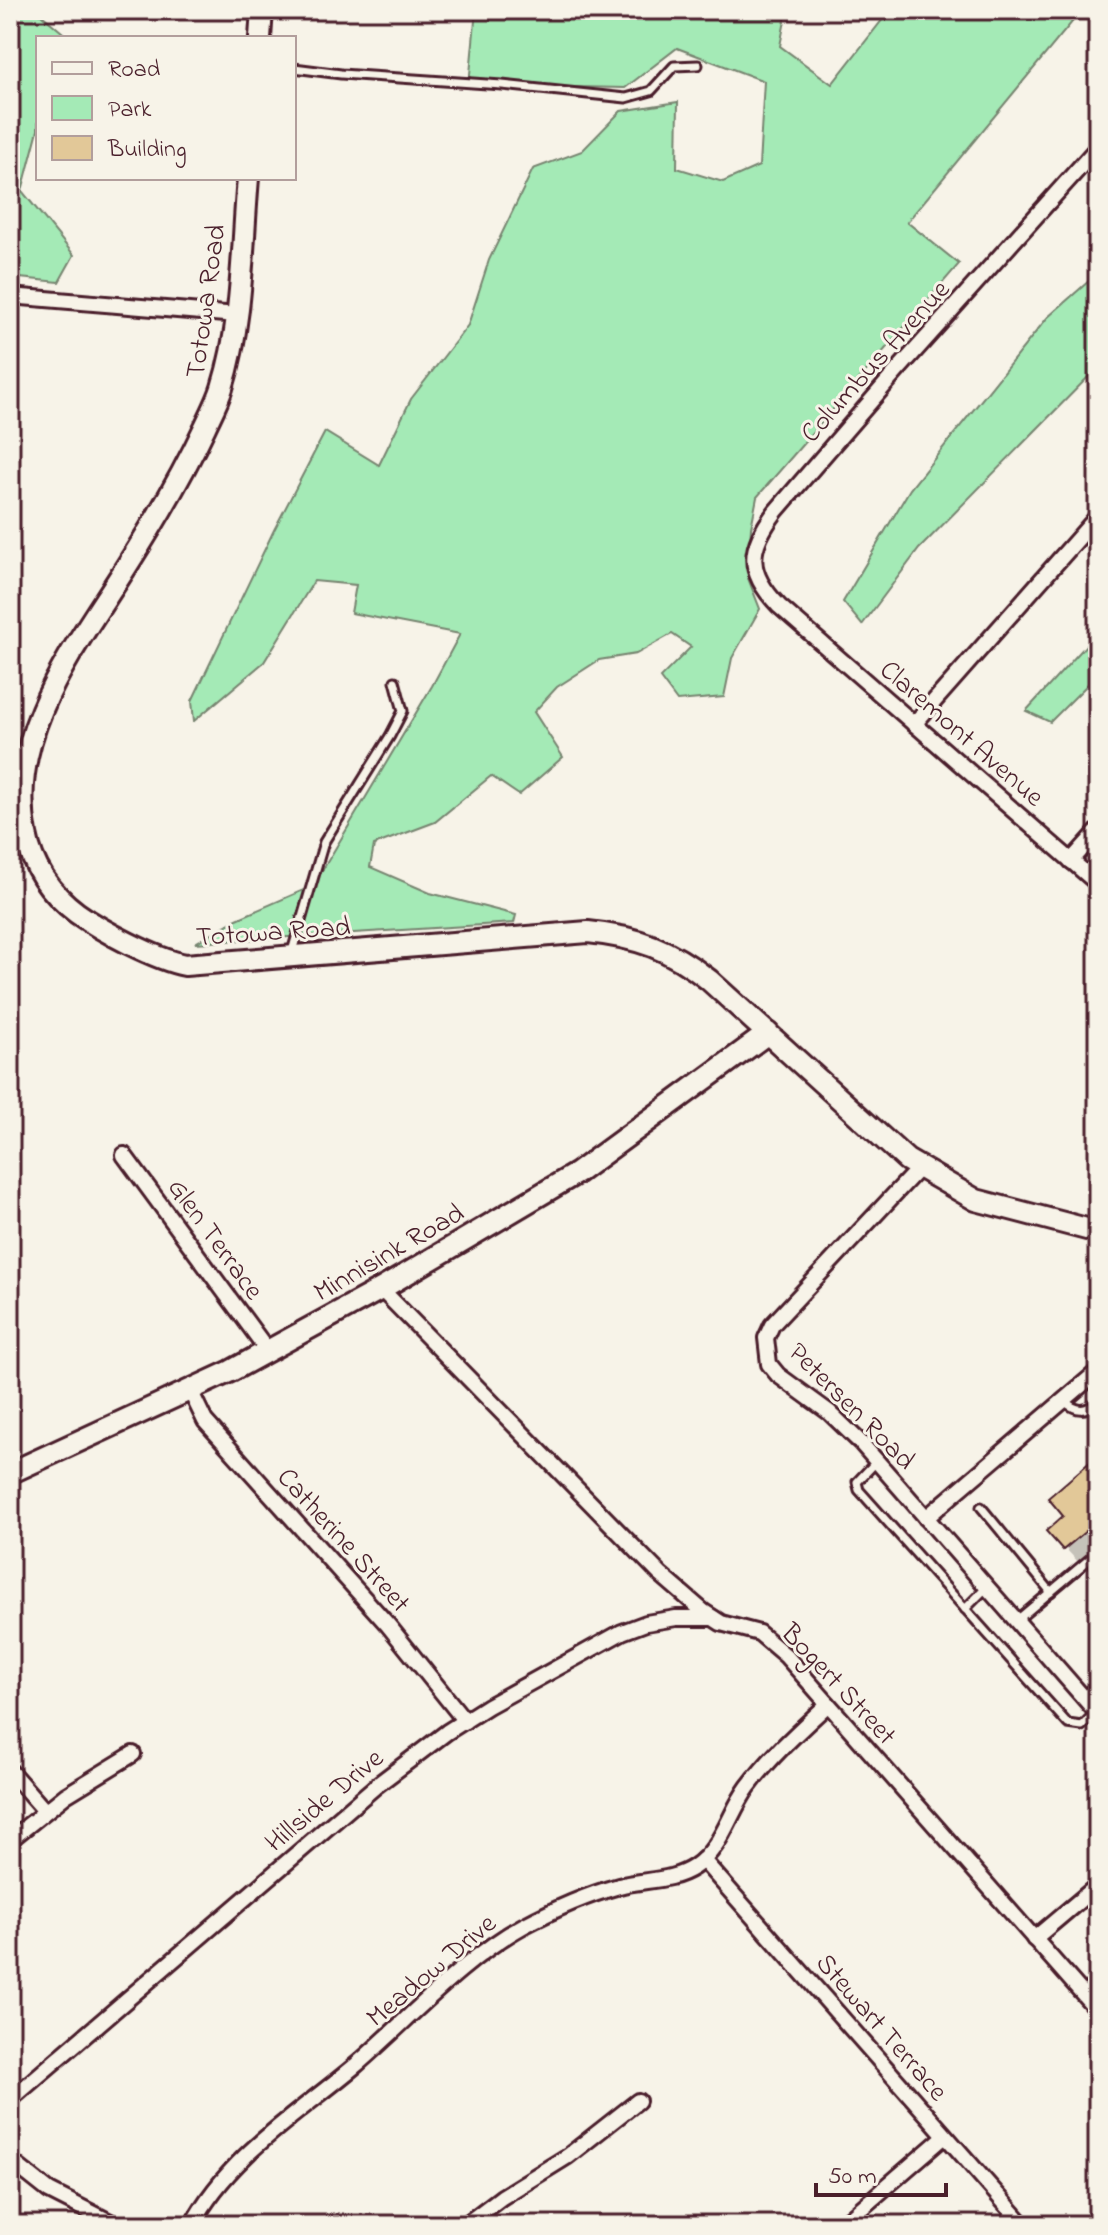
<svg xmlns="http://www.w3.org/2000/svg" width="1108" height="2235" viewBox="0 0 1108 2235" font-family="'Indie Flower',sans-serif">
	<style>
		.green { fill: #a4eab6; stroke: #778470; stroke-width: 2 }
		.shadow { fill: #0003 }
		.building { fill: #e2c898; stroke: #4a1f2b; stroke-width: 2 }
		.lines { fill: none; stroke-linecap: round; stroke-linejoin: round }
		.lane-casing { stroke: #4a1f2b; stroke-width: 13 }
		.street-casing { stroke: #4a1f2b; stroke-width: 20 }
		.secondary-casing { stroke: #4a1f2b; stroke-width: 26 }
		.lane { stroke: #f7f3e8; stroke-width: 7 }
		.street { stroke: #f7f3e8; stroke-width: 14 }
		.secondary { stroke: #f7f3e8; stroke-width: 20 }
		.labels { text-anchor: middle; stroke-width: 6; stroke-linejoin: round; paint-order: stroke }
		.street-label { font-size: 28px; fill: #4a1f2b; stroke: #f7f3e8 }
	</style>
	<rect width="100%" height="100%" fill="#f7f3e8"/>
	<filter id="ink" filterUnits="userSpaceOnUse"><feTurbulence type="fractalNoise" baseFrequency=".0125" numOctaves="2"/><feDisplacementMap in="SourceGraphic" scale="16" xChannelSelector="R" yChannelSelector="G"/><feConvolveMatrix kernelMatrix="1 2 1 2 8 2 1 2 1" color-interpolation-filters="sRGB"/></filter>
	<g filter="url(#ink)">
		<g class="green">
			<polygon points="10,10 36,10 69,38 38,38 38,130 22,191 74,255 59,282 10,277"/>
			<polygon points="476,10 787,10 780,46 832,84 890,10 1082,10 907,222 959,264 757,497 751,528 748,578 760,609 732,658 724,697 677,701 660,678 691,647 672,634 636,654 599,660 557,687 534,712 563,757 519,795 491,776 435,822 374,845 370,867 430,893 516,915 514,923 195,943 237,919 313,886 432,686 460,634 351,613 356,585 314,581 264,662 194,721 192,701 274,530 325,432 379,465 411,399 468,325 489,260 533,169 582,151 621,111 678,102 677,168 723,182 759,166 764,81 677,48 625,88 469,85"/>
			<polygon points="1098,273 1098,367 919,549 862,625 843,602 910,489 1047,318"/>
			<polygon points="1098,632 1098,674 1050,722 1026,711"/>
		</g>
		<polygon class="shadow" points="1098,1458 1098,1550 1081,1565 1049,1531 1066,1516"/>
		<polygon class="building" points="1098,1455 1098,1509 1092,1514 1096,1518 1090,1523 1092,1526 1063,1550 1046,1531 1063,1516 1048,1498"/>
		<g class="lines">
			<g class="lane-casing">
				<g id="lane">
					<polyline points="294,68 341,74 502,85 626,98 651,91 674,66 698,65"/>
					<polyline points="291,955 324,842 390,736 403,711 395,681"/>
					<path d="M1064,1401C1077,1412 1085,1412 1098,1402"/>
					<polyline points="876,1462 857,1482 859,1490 1068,1724 1082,1726 1096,1712"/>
					<polyline points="981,1507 1051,1592"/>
					<polyline points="965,1609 987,1587"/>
					<polyline points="1016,1621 1098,1552"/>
					<polyline points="1083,1697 1098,1684"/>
				</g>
			</g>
			<g class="street-casing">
				<g id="street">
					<path d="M1098,147L896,372L776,511C748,548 745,571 779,606L1098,884"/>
					<polyline points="10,296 237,315"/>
					<polyline points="914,724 1098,516"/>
					<polyline points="10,843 25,830"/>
					<polyline points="1071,861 1098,831"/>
					<polyline points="124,1155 268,1351"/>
					<polyline points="920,1167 772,1325 766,1338 769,1364 778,1375 830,1413 860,1442 1098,1714"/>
					<polyline points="381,1289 660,1574 704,1612 721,1623 759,1633 786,1656 1098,2011"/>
					<polyline points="190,1390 205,1421 388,1625 465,1721"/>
					<polyline points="926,1518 1098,1371"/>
					<polyline points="10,1771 45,1811"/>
					<polyline points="10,1840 66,1795 133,1754"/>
					<polyline points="703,1860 1024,2225"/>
					<polyline points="1034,1939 1098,1885"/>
					<polyline points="10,2100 377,1785 447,1732 488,1706 622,1632 646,1623 676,1618 713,1618"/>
					<polyline points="10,2160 49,2191 116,2225"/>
					<path d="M192,2225C228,2156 298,2114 356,2065C408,2020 463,1959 523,1926C553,1910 587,1895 619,1886C645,1879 671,1882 694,1867C722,1849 729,1813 748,1787C771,1756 800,1730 828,1704"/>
					<polyline points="465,2225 502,2197 568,2156 638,2101"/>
					<polyline points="842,2225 945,2136"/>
				</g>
			</g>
			<g class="secondary-casing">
				<g id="secondary">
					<polyline points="260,38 262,10"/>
					<path d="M248,178C242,247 243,321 222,388C218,401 211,414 205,427C183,474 156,520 128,564C78,644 5,733 26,834C32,866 50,893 77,913C102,931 155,959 185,965L588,932C638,937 670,949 709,980L907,1160L976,1200L1098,1232"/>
					<polyline points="10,1473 231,1371 381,1289 577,1173 768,1033"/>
				</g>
			</g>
			<use href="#lane" class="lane"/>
			<use href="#street" class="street"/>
			<use href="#secondary" class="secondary"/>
		</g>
	</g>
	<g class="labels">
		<g class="street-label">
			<text transform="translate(204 301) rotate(-82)" y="10">Totowa Road</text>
			<text transform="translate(874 360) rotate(-48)" y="10">Columbus Avenue</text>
			<text transform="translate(963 732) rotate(41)" y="10">Claremont Avenue</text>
			<text transform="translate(273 930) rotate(-4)" y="10">Totowa Road</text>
			<text transform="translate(217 1238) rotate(54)" y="10">Glen Terrace</text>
			<text transform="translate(388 1251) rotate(-30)" y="10">Minnisink Road</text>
			<text transform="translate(853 1405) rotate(45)" y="10">Petersen Road</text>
			<text transform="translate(345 1539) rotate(48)" y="10">Catherine Street</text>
			<text transform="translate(840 1683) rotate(47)" y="10">Bogert Street</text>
			<text transform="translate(323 1799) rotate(-40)" y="10">Hillside Drive</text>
			<text transform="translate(430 1969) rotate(-40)" y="10">Meadow Drive</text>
			<text transform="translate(883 2026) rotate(49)" y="10">Stewart Terrace</text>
		</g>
	</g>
	<rect width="1108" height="2235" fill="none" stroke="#f7f3e8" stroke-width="40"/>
	<rect x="20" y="20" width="1068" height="2195" fill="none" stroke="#4a1f2b" stroke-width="3" filter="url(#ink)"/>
	<rect x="36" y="36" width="260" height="144" fill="#f7f3e8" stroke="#b29e9c" stroke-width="2"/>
	<rect x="52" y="62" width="40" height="12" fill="#f7f3e8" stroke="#b29e9c" stroke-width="2"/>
	<text x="108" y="76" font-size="24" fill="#4a1f2b">Road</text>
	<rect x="52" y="96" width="40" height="24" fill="#a4eab6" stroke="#b29e9c" stroke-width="2"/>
	<text x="108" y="116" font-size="24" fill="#4a1f2b">Park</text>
	<rect x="52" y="136" width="40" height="24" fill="#e2c898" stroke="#b29e9c" stroke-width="2"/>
	<text x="108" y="156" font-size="24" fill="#4a1f2b">Building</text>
	<path d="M816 2183v12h130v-12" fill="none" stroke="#4a1f2b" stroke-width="4"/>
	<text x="828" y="2183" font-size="24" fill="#4a1f2b" stroke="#f7f3e8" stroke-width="6" paint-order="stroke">50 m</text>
</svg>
